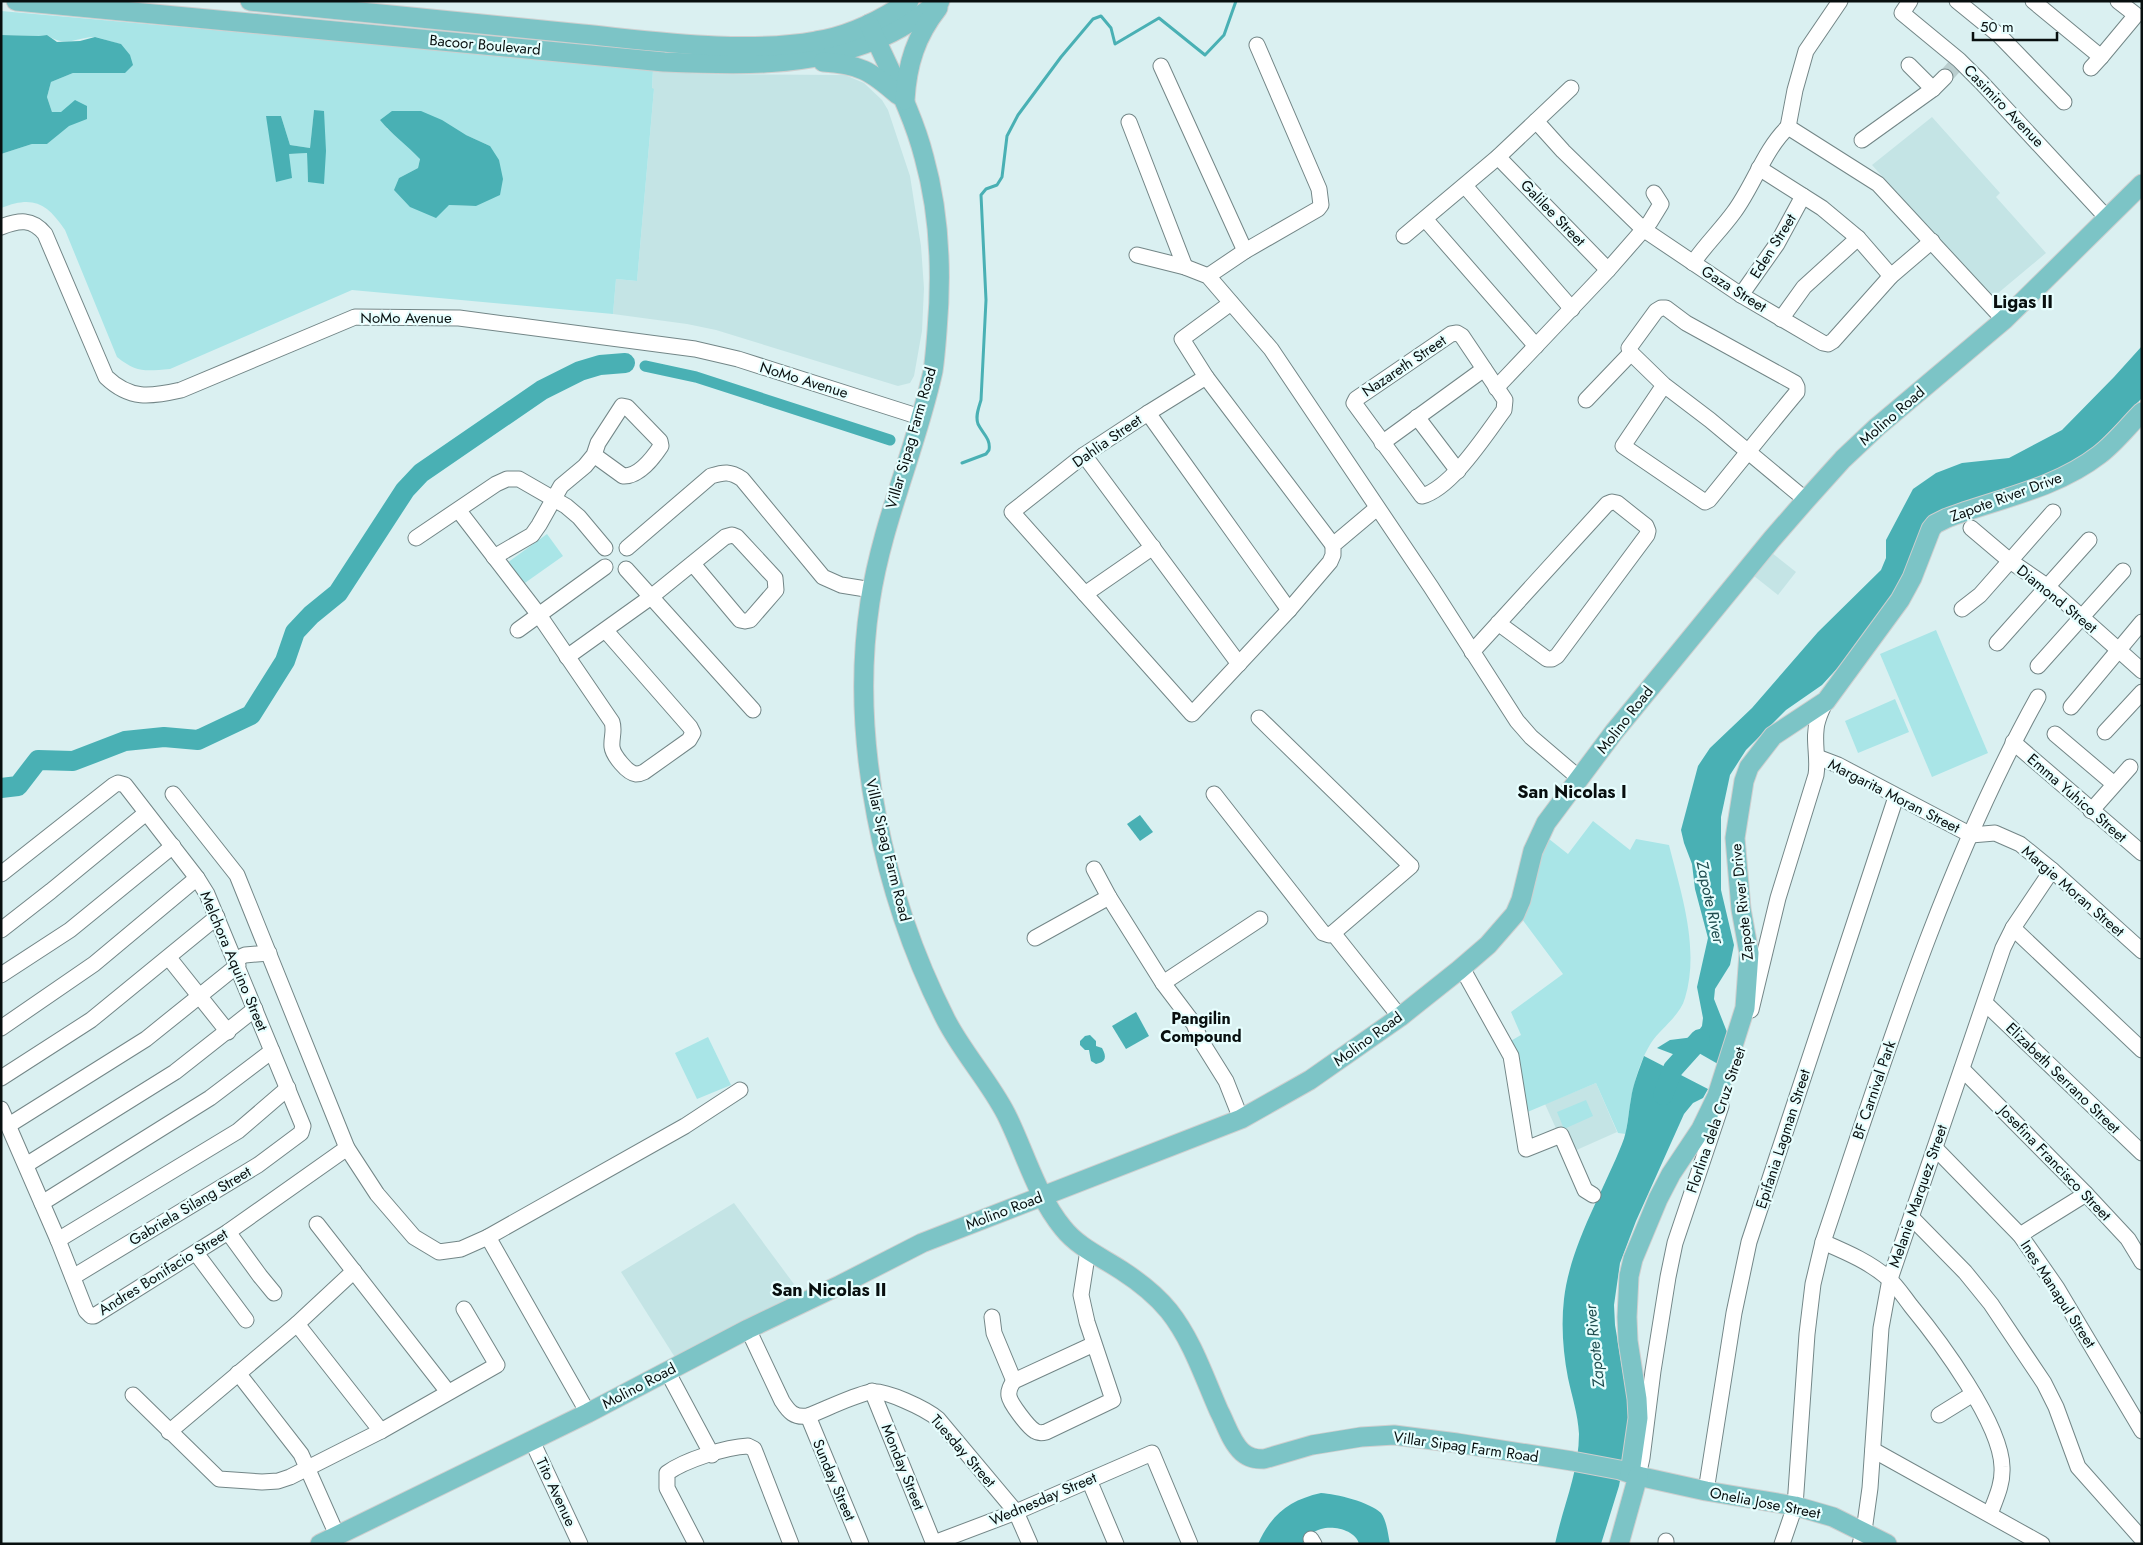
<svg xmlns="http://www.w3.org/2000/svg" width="2143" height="1545" viewBox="0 0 2143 1545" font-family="Jost,sans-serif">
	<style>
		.built { fill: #c4e4e5 }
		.green { fill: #a9e5e7; fill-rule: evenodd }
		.water { fill: #49b0b4 }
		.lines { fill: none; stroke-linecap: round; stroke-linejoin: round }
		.stream { stroke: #49b0b4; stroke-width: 3 }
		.canal { stroke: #49b0b4; stroke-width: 11 }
		.river { stroke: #49b0b4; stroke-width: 20 }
		.minor-tunnel { stroke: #bacecf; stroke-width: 15; stroke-dasharray: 15 8; stroke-linecap: butt }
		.minor-casing { stroke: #738687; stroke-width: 17 }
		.major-casing { stroke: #cecfcf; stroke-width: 21 }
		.minor { stroke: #fff; stroke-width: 15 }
		.major { stroke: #7cc4c6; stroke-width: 19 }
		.labels { text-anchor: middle; stroke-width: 4.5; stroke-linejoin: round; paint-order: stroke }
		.street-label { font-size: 15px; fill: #080f0f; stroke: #e7fefe }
		.water-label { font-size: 16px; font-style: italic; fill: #1f4d4f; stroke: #e7fefe }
		.neighbourhood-label { font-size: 16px; font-weight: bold; fill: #080f0f; stroke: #e7fefe }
		.quarter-label { font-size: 18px; font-weight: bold; fill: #080f0f; stroke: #e7fefe }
	</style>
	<rect width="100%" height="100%" fill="#daf0f1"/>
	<g class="built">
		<polygon points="653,69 698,74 845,75 864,83 882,100 888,110 910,176 921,246 924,288 922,331 914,376 910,383 898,386 716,330 687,324 613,314 616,279 637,281 654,89 652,89"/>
		<polygon points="1932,117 2000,193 1996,197 2046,253 1991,299 1961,263 1872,165"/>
		<polygon points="1772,553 1796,572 1778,595 1754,576"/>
		<polygon points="1596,1083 1617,1132 1572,1152 1558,1133 1545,1104"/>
		<polygon points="734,1203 802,1295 676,1359 621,1272"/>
	</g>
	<g class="green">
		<path d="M1,11L653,69L652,88L654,89L637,281L616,279L613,314L352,290L170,369C145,371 137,373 117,357L65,230C47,203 33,195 1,208V154L32,144H47L69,125L87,118L61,112H52L47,97L51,82L73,73H125L121,44C114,43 99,37 94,37C73,38 67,48 47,35L39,36L1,35ZM314,110L324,112L308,182L307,153L289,154L266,117L281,116L290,145L310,148ZM386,128L466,135L490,146L476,206L449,205L399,178L418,168L420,158L403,141Z"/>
		<polygon points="547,534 563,556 522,585 507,563"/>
		<polygon points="1936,630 1988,753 1932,777 1880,654"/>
		<polygon points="1895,699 1909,732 1858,753 1845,721"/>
		<path d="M1593,821L1630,850L1636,839L1669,845C1681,893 1700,948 1685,998C1680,1016 1661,1028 1651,1043C1634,1070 1630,1104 1626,1134L1618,1133L1596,1083L1523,1114L1507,1043L1521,1035L1511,1012L1563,974L1519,915L1544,835L1568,854Z"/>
		<polygon points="708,1037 731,1085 697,1099 675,1053"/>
		<polygon points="1586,1100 1593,1116 1564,1129 1557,1112"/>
	</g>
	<g class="water">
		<polygon points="1,35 39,36 47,35 57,42 80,41 95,37 121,44 130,55 133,65 125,73 73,73 51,82 47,97 52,112 61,112 75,100 87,106 87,119 69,126 47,144 32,144 1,154"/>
		<polygon points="314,110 324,111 326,151 324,184 308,182 307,153 289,154 292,178 276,182 266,116 281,116 290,145 310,148"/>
		<path d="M392,111H421L442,120L466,135L490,146L499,160L503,179L500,195L476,206L449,205L436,218L410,207L394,190L399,178L418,168L420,159C407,145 391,134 380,120Z"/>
		<polygon points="2142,346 2142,398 2086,456 2043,477 1941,511 1902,582 1853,651 1822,685 1786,710 1746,750 1730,775 1721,817 1721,890 1734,945 1730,965 1715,989 1714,999 1727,1032 1718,1064 1697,1052 1691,1061 1657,1048 1670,1040 1694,1037 1702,1026 1703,1018 1697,987 1708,938 1695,889 1692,864 1684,843 1681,830 1698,766 1710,748 1752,708 1818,632 1881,570 1886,558 1886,540 1913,489 1936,473 1962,463 2009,458 2062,430 2114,377"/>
		<polygon points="1140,815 1153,832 1140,841 1127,824"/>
		<polygon points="1136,1012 1149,1036 1126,1049 1112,1026"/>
		<path d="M1090,1035L1096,1041V1046L1102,1048C1107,1057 1106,1062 1096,1064L1091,1061L1089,1050H1085L1080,1045V1041L1085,1036Z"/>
		<path d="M1644,1056L1708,1089L1703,1098L1693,1103L1684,1114L1636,1221L1620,1263L1614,1305L1615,1325L1631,1422L1619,1486L1601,1544H1555C1563,1506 1579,1472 1579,1434C1578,1414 1572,1397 1568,1378C1563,1352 1561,1325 1564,1299C1570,1246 1603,1192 1622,1144C1628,1130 1628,1114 1631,1099C1633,1084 1639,1070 1644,1056Z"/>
		<path d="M1321,1493C1336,1494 1370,1502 1381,1513C1387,1521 1388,1535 1390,1544H1359C1356,1530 1333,1525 1321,1529C1313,1531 1307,1538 1302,1544H1258C1271,1515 1289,1500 1321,1493Z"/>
	</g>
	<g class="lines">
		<path class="stream" d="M962,463L986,454L989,450C991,439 983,434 978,424C975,416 979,407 981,400L986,300L981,195L986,189L997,185L1002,177L1007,136L1018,115L1061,57L1093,19L1101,16L1111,28L1115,44L1159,18L1205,55L1224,35L1236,1"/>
		<polyline class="canal" points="645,366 696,377 890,440"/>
		<g class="river">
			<polyline points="1,788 18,786 38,760 73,761 125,741 164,737 198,740 251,715 285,661 295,632 311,615 338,593 405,490 421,473 542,390 580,371 600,365 625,363"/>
			<polyline points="1663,1095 1673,1069 1700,1039"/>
		</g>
		<polyline class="minor-tunnel" points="1945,77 1954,67"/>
		<g class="minor-casing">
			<g id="minor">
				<polyline points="1910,1 1902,13 1959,60 1982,83 2107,218"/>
				<polyline points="1957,1 2000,36 2064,102"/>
				<polyline points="2033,1 2101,57 2136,15 2118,1"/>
				<polyline points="1909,65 1933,89"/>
				<polyline points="1161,66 1245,251"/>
				<polyline points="2091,68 2101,57"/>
				<polyline points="1536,121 1563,151 1643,229 1741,295 1823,343 1828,344 1833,341 1891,276 1932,241"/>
				<polyline points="1129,122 1185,267"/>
				<polyline points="1788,127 1878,184 2004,320"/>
				<polyline points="1788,127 1795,90 1806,51 1840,1"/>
				<polyline points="1862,140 1933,89 1945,77"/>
				<polyline points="1498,157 1608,270"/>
				<polyline points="1759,168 1822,208 1858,238 1891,276"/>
				<polyline points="1465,186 1572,309"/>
				<polyline points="1425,219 1536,346"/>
				<path d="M1,227C19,220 32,218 45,234L106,377C130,400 150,397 181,390L355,317L459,318L695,349L738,359L920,417"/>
				<polyline points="1404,236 1498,157 1571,88"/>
				<polyline points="1137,255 1185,267 1208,276 1271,349 1431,587 1517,721 1531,737 1579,778"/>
				<path d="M1693,263C1705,245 1721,230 1734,212C1754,185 1764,150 1788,127"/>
				<polyline points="1208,276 1245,251 1318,209 1321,205 1319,189 1257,45"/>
				<polyline points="1741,295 1777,244 1803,196"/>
				<polyline points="1231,303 1182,339 1206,377 1333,545"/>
				<polyline points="1781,319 1804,287 1858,238"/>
				<path d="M1457,333L1462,336L1505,400L1504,410C1486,434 1452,488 1422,496L1354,403L1356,399L1451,334Z"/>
				<polyline points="1206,377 1148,413 1084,455 1012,512 1192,714 1289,610 1330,562 1333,555 1333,545 1377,508"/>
				<path d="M1664,385L1623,446L1705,502L1709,500C1738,464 1767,428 1797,392V387L1795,383L1686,323L1666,308H1661L1656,311L1629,348L1631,353L1664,385L1710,420L1806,500"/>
				<polyline points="1496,388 1608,270 1650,222 1661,204 1654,193"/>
				<polyline points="1586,400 1631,353"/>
				<polyline points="1148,413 1289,610"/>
				<polyline points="1417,417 1458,471"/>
				<polyline points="1382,443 1484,369"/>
				<polyline points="1084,455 1239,664"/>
				<path d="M459,511L539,615L612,722C615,731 611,738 612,747C613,755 627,773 636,774C637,774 642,773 644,772L689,740L693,733L690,727L606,631"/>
				<polyline points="1971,528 2010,561 2048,587 2142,671"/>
				<polyline points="416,538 496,484 507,479 519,479 566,506 579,517 605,548"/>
				<path d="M627,548L711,476C724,472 730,471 742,479L823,577L841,585L872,590"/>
				<path d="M494,557L532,535L539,525L561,486L585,466L594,455L598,443L622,406L627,407L660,441L661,446C653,458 639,477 623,476L594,455"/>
				<polyline points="626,569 753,710"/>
				<polyline points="1085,594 1153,547"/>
				<polyline points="1962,609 1980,595 2053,512"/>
				<polyline points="518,630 605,567"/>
				<polyline points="1997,643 2089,540"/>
				<polyline points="1472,652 1607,504 1612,502 1617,503 1646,526 1648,531 1647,535 1557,656 1552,659 1547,659 1498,623"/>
				<polyline points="567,657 651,597 725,537 732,535 737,537 775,578 776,590 750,620 745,621 740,620 693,564"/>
				<polyline points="2038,666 2123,571"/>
				<polyline points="2071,707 2142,622"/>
				<polyline points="2105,732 2142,692"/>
				<polyline points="2055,734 2114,784"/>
				<polyline points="2013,742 2142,853"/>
				<polyline points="1817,757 1838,765 1971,835"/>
				<polyline points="173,794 237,875 347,1148 377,1194 414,1237 439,1252 461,1249 488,1237 685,1126 740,1090"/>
				<polyline points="1214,794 1323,933 1329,935 1333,933 1411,866 1259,718"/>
				<polyline points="2091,811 2130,767"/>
				<polyline points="1971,835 1995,833 2020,844 2052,870 2142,951"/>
				<polyline points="1094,869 1109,897 1163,983 1194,1024 1201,1041 1226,1081 1241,1119"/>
				<polyline points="1,874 114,785 118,783 125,785 197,878 207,894 303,1126 301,1133 258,1165 73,1277"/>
				<polyline points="2013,928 2142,1050"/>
				<polyline points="1,930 51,891 146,813"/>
				<polyline points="1333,933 1400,1017"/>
				<polyline points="1035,938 1109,897"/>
				<polyline points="169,958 228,1032"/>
				<polyline points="236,959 245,955 269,953"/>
				<polyline points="1462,968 1511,1056 1526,1149 1561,1135 1585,1190 1593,1195"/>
				<polyline points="1,975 70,930 173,846"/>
				<polyline points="1163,983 1260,919"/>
				<polyline points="1985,1003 2142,1153"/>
				<path d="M1751,1010L1778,898L1816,775C1819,757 1812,737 1818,720C1820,713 1823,707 1826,701"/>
				<polyline points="1,1028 94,964 197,878"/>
				<polyline points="1962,1069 2086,1194 2128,1239 2142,1262"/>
				<polyline points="1,1078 91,1020 217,917"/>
				<polyline points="1,1109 58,1240 86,1311 91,1316 94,1316 228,1232 347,1148"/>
				<polyline points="9,1125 146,1039 238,965"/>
				<polyline points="1935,1148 2020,1235 2057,1288 2142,1431"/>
				<polyline points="26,1165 175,1072 255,1009"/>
				<polyline points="42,1203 210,1098 272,1051"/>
				<polyline points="1912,1218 1965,1272 1991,1304 2044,1383 2056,1407 2078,1467 2142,1539"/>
				<polyline points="317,1224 448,1392"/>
				<polyline points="228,1232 260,1276 274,1293"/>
				<polyline points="2020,1235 2086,1194"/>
				<polyline points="488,1237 588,1413"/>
				<polyline points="58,1240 238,1131 288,1088"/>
				<path d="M1823,1242C1846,1252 1870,1262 1889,1279C1897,1286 1904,1297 1911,1306C1939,1340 2001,1423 2002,1467C2003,1484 1996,1498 1990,1514"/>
				<path d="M1088,1250L1081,1295L1087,1322L1113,1400L1046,1432C1042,1433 1038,1433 1035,1431C1028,1427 1010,1403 1009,1396C1008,1390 1011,1385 1014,1381L1094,1344"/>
				<polyline points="196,1253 246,1320"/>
				<polyline points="992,1317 994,1333 1014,1381"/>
				<polyline points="297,1324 381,1431"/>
				<path d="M748,1329L782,1401C789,1412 794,1418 808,1416C826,1409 852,1396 870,1392C885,1389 926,1409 938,1419L1016,1512L1030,1544"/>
				<polyline points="667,1371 712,1455"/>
				<polyline points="238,1373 301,1454 337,1535"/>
				<polyline points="872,1391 934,1544"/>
				<polyline points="133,1395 219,1479 262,1482 278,1481 290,1477 381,1431 497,1365 464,1309"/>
				<polyline points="1939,1415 1973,1394"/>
				<polyline points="808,1416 861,1544"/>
				<polyline points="169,1432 297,1324 354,1271"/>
				<polyline points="532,1441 580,1544"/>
				<polyline points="1873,1450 2042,1544"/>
				<polyline points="1638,1476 1642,1458 1653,1371 1668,1277 1675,1243 1721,1106"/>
				<polyline points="1089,1480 1116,1544"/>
				<polyline points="1706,1491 1734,1313 1749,1242 1896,797"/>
				<polyline points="1311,1539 1314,1544"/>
				<polyline points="934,1543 1016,1512 1152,1453 1190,1544"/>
				<path d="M696,1544L667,1488V1473C685,1460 726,1447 748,1446L754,1449L791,1544"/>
				<polyline points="1666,1544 1666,1541"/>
				<path d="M1782,1544L1795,1506L1807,1334L1813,1284L1823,1242C1885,1057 1943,868 2038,697"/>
				<polyline points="1860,1544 1864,1531 1870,1488 1881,1328 1890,1279 2003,948 2013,928 2052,870"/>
			</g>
		</g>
		<g class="major-casing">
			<g id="major">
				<path d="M16,1L664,62C736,65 807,68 875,40C899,31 920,16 940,1"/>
				<path d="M250,1C360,12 471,23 582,34C654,41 744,54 816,41C849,36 881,20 909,1"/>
				<path d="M869,24C888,68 912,110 924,157C940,214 942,273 937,331C936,344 935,358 933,371C916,449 882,522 870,602C849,739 883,896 946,1020C963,1053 989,1081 1006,1114C1025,1152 1036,1195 1063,1228C1078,1247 1101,1257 1121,1270C1138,1281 1156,1295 1169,1311C1192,1340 1204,1377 1219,1411C1226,1424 1231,1442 1242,1452C1249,1458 1255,1459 1264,1459L1312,1445L1361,1437L1394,1435L1457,1443L1572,1461L1620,1470L1638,1476L1706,1491L1795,1506L1833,1517L1887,1544"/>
				<path d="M823,62C859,64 871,71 898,95"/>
				<path d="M905,100C907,64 916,36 938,8"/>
				<path d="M1630,1473L1638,1418L1637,1399L1628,1341L1627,1317L1629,1276L1633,1259L1658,1199L1671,1174L1701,1129L1717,1096L1745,1008L1749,953L1741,909L1735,838L1744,781L1749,767L1773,736L1826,701L1900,600L1912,578L1931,529L1935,524L1947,518C1997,499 2055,489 2099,455C2115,443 2128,426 2142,412"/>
				<polyline points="320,1544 588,1413 748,1329 840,1285 922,1243 1241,1119 1310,1080 1400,1017 1459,970 1488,945 1515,914 1521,900 1533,851 1546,823 1614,732 1772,539 1806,500 1843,459 1877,427 2004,320 2142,184"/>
				<polyline points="1619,1544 1638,1476"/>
			</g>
		</g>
		<use href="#minor" class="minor"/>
		<use href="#major" class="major"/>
	</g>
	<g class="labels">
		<g class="street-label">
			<text transform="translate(485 45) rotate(5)" y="5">Bacoor Boulevard</text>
			<text transform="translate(2004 106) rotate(46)" y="5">Casimiro Avenue</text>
			<text transform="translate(1553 213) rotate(46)" y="5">Galilee Street</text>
			<text transform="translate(1773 246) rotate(-58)" y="5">Eden Street</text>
			<text transform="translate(1734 289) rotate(32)" y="5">Gaza Street</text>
			<text x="406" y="323">NoMo Avenue</text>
			<text transform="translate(1404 366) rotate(-34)" y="5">Nazareth Street</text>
			<text transform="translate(804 380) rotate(17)" y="5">NoMo Avenue</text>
			<text transform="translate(1892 416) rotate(-41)" y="5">Molino Road</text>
			<text transform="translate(911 438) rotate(-74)" y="5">Villar Sipag Farm Road</text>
			<text transform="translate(1107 441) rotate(-35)" y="5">Dahlia Street</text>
			<text transform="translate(2006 497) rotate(-20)" y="5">Zapote River Drive</text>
			<text transform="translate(2057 599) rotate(39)" y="5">Diamond Street</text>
			<text transform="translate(1625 720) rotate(-52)" y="5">Molino Road</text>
			<text transform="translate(1894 796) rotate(27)" y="5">Margarita Moran Street</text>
			<text transform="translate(2077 798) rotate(41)" y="5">Emma Yuhico Street</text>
			<text transform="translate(888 850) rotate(76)" y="5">Villar Sipag Farm Road</text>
			<text transform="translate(2073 891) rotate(41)" y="5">Margie Moran Street</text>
			<text transform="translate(1742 902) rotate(-96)" y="5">Zapote River Drive</text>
			<text transform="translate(234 961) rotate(67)" y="5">Melchora Aquino Street</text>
			<text transform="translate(1368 1039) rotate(-36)" y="5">Molino Road</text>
			<text transform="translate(2063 1078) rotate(44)" y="5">Elizabeth Serrano Street</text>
			<text transform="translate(1874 1090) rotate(-71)" y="5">BF Carnival Park</text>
			<text transform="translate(1716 1120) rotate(-71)" y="5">Florlina dela Cruz Street</text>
			<text transform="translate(1783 1139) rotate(-72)" y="5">Epifania Lagman Street</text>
			<text transform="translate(2055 1163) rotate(46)" y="5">Josefina Francisco Street</text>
			<text transform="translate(1918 1196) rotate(-71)" y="5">Melanie Marquez Street</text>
			<text transform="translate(190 1206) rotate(-31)" y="5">Gabriela Silang Street</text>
			<text transform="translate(1004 1211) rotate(-21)" y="5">Molino Road</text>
			<text transform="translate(163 1272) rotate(-32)" y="5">Andres Bonifacio Street</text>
			<text transform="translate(2058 1294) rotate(57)" y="5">Ines Manapul Street</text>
			<text transform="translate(639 1386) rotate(-28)" y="5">Molino Road</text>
			<text transform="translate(1466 1447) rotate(8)" y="5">Villar Sipag Farm Road</text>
			<text transform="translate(963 1451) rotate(49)" y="5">Tuesday Street</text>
			<text transform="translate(903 1467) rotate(68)" y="5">Monday Street</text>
			<text transform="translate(834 1480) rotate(67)" y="5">Sunday Street</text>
			<text transform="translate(556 1492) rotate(65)" y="5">Tito Avenue</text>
			<text transform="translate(1043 1499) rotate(-23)" y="5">Wednesday Street</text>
			<text transform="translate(1765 1503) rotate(11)" y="5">Onelia Jose Street</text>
		</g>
		<g class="water-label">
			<text transform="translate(1711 902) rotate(78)" y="6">Zapote River</text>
			<text transform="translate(1594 1346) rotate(-96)" y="6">Zapote River</text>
		</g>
		<g class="neighbourhood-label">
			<text x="1201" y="1024">Pangilin<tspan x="1201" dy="18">Compound</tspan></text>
		</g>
		<g class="quarter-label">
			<text x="2023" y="308">Ligas II</text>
			<text x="1572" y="798">San Nicolas I</text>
			<text x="829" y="1296">San Nicolas II</text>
		</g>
	</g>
	<rect width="2143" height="1545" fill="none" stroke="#080f0f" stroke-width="5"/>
	<path d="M1973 32v8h84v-8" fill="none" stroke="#080f0f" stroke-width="2.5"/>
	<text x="1980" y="32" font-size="15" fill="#080f0f" stroke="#e7fefe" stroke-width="4" paint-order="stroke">50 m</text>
</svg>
